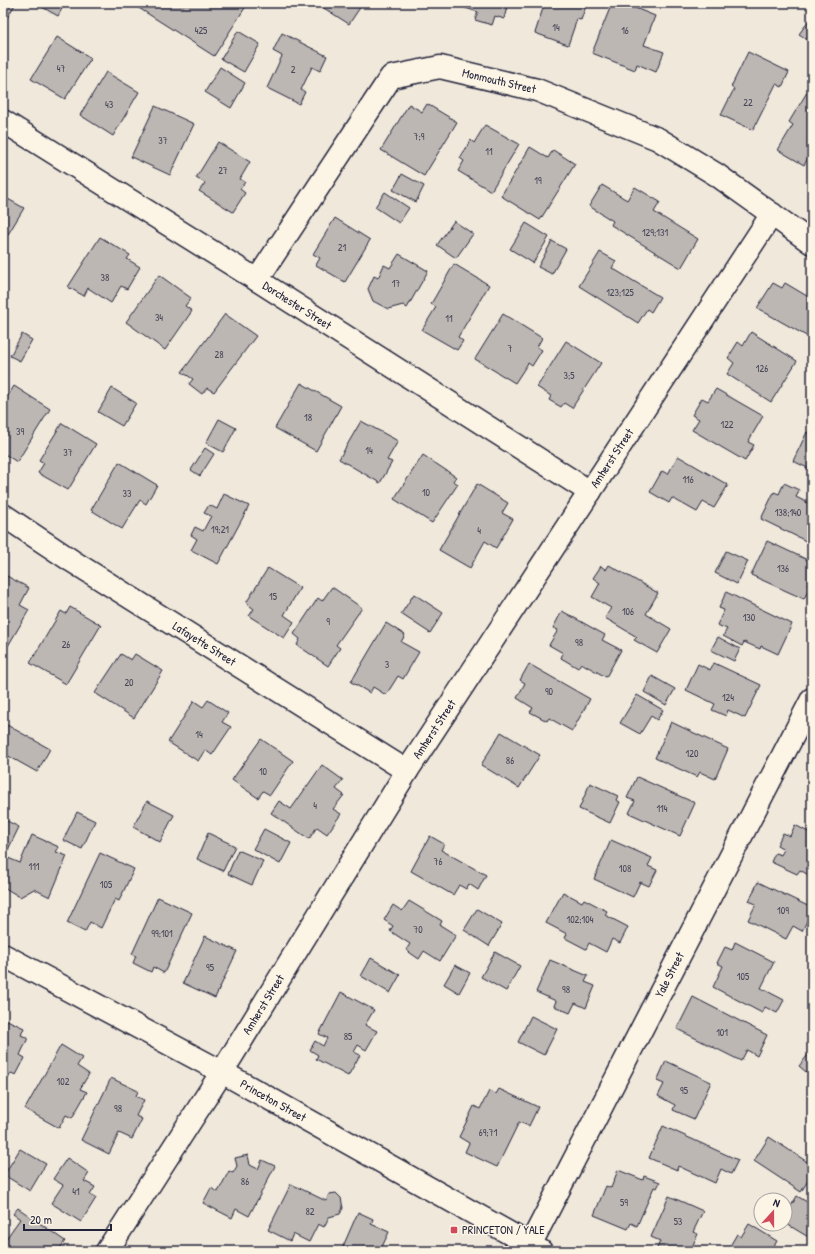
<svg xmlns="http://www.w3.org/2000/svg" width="815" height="1254" viewBox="0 0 815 1254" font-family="'Patrick Hand',sans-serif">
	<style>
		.building { fill: #bcb7b3; stroke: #22223b }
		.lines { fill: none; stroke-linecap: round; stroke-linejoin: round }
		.street-casing { stroke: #22223b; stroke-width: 25 }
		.street { stroke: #fcf5e5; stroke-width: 22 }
		.poi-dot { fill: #d1495b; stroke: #fcf5e5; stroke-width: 1.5 }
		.labels { text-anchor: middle; stroke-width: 3; stroke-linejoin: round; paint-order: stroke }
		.number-label { font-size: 10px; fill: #484759 }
		.street-label { font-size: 12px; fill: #22223b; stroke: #fcf5e5 }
		.poi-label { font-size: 12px; fill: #22223b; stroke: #fcf5e5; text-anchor: start }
	</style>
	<rect width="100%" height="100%" fill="#efe8db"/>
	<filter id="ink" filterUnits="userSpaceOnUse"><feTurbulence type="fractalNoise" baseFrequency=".025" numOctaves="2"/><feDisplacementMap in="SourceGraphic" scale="8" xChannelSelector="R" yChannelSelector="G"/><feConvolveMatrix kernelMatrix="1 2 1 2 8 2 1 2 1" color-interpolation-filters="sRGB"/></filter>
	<g filter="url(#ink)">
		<g class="building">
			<polygon points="3,3 16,3 3,24"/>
			<polygon points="35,3 65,3 58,16"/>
			<polygon points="131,3 248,3 214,56"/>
			<polygon points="316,3 363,3 349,24"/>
			<polygon points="460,3 508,3 504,19 495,16 492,25 475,20 478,12 459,6"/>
			<polygon points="537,3 587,3 581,20 577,19 568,45 535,33 544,5"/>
			<polygon points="612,3 623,3 655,16 644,45 664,52 656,72 637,64 635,70 592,53"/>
			<polygon points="811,18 812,19 812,43 799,34"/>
			<polygon points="238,31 260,44 244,72 221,59"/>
			<polygon points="282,33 327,56 320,71 312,67 301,90 305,92 299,104 267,88 282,56 273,51"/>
			<polygon points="57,37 91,58 65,99 31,79"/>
			<polygon points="748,52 789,72 782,87 776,84 753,130 721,115 734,89 731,87"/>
			<polygon points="220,67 245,83 231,108 205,92"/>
			<polygon points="106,72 139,92 113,136 80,115"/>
			<polygon points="809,89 812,91 812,152 804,165 778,150 793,125 789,122"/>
			<polygon points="409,104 422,112 427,104 457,122 424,176 381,150"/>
			<polygon points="155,106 194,124 170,175 131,157"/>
			<polygon points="485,125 519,144 491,191 458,171 464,161 460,158 471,140 474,143"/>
			<polygon points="218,142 250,162 240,179 245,182 240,189 245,193 233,212 199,191 205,183 196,178"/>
			<polygon points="530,147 548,158 553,150 575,164 540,220 501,196"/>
			<polygon points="402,174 424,186 416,202 393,190"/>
			<polygon points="602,185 627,200 635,187 660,202 654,212 698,239 681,268 611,225 613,221 589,206"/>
			<polygon points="385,192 409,208 399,223 375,207"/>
			<polygon points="6,198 24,208 7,236 3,234 3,203"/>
			<polygon points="335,218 370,240 345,282 316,265 320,258 313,254"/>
			<polygon points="454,221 473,234 456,258 437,245"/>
			<polygon points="526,223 549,237 533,263 510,249"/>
			<polygon points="100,237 130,255 127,259 140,267 127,289 121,286 111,303 88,288 84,296 68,287"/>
			<polygon points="552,241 566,249 552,274 538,267"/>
			<polygon points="600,252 616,261 612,268 660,297 651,312 647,309 638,323 579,286"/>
			<polygon points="399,254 428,271 407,308 403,305 388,309 373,301 368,289 374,276 378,278 384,265 390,268"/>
			<polygon points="454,264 489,285 458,337 463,341 457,350 422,330 436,307 431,304"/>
			<polygon points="159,275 191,298 185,306 192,311 165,350 126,322"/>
			<polygon points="773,283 782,288 785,283 812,299 812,336 810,338 757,308"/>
			<polygon points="225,314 256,336 214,392 207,388 202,394 189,384 193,379 182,372"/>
			<polygon points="503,314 542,338 537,347 542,350 532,366 528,363 515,383 475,359"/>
			<polygon points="751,332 797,361 771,402 727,374 734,363 728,358 738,342 743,346"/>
			<polygon points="22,334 32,340 20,361 10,356"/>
			<polygon points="566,341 601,363 572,408 564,403 561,407 549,400 551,396 537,387"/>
			<polygon points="301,383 341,406 316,451 275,428"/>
			<polygon points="14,386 50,409 17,462 3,453 3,404"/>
			<polygon points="112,388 136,403 122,426 98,412"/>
			<polygon points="716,389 763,416 748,442 754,445 745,461 692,430 699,419 692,415 702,398 708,401"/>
			<polygon points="219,419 236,428 223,452 206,443"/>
			<polygon points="361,421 398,441 387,460 392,462 380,483 339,459"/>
			<polygon points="62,423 96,444 68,490 38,473 44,463 39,460"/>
			<polygon points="807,432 812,435 812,470 793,461"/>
			<polygon points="205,448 214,454 200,476 191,470"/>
			<polygon points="423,455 456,477 453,481 458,484 432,523 394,499"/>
			<polygon points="678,456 728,485 714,508 703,502 697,512 672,498 669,503 650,492 662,471 668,474"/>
			<polygon points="119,462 157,485 146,504 140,500 122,529 91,510"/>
			<polygon points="784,483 799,490 796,497 812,505 812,544 761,519 774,492 779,494"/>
			<polygon points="477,484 508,503 502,513 513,519 496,548 485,541 470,568 439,550"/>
			<polygon points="224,494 249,506 218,564 191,550 197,539 191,535 195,527 203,531 211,516 204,513 209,505 217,509"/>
			<polygon points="767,541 812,562 812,574 807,585 810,586 804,599 751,575"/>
			<polygon points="726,551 748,561 737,584 715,573"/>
			<polygon points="609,565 658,593 646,614 671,629 657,653 634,640 637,637 605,618 611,608 592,597 600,583 593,578 601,566 606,570"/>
			<polygon points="268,568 300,588 284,615 294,622 284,638 249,616 254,609 246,603"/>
			<polygon points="3,574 29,588 20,605 29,610 5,651 3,650"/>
			<polygon points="332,587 362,608 336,645 340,648 328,666 297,645 300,639 294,634 318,598 322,601"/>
			<polygon points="726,592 792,624 778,654 761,646 760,649 744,642 742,646 723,636 727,629 717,625 724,610 719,608"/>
			<polygon points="414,594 443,613 430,633 401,614"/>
			<polygon points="70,607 101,625 66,684 30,663 61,611 66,614"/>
			<polygon points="562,611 605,635 602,640 621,650 606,677 581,663 578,668 561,658 563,653 549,645 558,630 553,628"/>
			<polygon points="386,623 405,635 401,642 419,652 403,679 398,676 386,695 373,687 370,693 351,682"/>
			<polygon points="718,637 740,649 734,661 711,650"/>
			<polygon points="121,654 131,660 135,654 163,671 134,718 95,693"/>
			<polygon points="714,663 761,685 745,718 728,710 726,716 712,710 715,704 686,690 698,664 710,670"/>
			<polygon points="529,664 590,699 572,731 549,718 547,721 530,712 533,708 517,698 525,683 520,680"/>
			<polygon points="652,676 675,689 666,705 644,692"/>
			<polygon points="637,695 663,710 657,720 651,716 640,734 620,723"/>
			<polygon points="208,700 228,713 222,722 231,727 212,755 205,750 198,761 168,742 194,701 203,707"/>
			<polygon points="671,722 728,749 715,779 700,772 697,777 655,758"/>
			<polygon points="7,725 50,749 37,772 3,753 3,732"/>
			<polygon points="501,732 540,755 519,788 481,765"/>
			<polygon points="261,739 293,761 270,795 263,791 258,798 232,780"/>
			<polygon points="322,765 343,780 336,789 344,795 333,809 341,814 327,834 317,827 309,839 271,813 279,801 291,809"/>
			<polygon points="637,777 695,803 680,836 629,813 635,801 627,798"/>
			<polygon points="590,783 618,796 616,800 620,802 610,823 579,809"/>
			<polygon points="147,801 174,815 160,842 133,827"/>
			<polygon points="77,812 95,821 82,849 63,840"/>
			<polygon points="3,819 19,827 3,860"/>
			<polygon points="795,825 812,834 812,877 800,870 797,874 771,862 775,853 781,855 784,849 777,845 783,833 790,836"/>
			<polygon points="264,829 291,843 280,864 253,849"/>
			<polygon points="208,833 235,846 223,871 197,859"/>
			<polygon points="32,835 59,847 56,852 67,856 50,897 34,889 20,897 5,888 3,883 3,869 8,858 20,863"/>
			<polygon points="430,836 444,844 441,850 486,875 478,890 469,884 466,889 459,885 453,895 411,871"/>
			<polygon points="611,840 652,858 648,866 657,870 649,886 640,882 633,897 594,879"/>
			<polygon points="238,850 263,861 252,885 228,874"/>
			<polygon points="100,853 134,869 119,901 115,899 101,928 90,922 85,932 67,923"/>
			<polygon points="758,882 812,908 812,911 802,931 793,926 786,939 748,920 756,904 749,901"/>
			<polygon points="563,892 582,902 584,899 607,911 605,915 628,927 620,943 612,939 606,952 589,943 586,949 565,938 567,934 546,923"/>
			<polygon points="158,897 192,913 164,973 153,967 151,972 133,963 136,956 132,954"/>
			<polygon points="409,901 442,921 440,925 456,935 440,961 424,951 419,959 406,950 410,944 390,931 393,926 384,920 393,905 402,911"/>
			<polygon points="477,909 502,924 489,946 464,930"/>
			<polygon points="205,936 237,951 215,998 183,983"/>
			<polygon points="735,942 774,962 761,988 784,1000 777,1013 765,1007 762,1013 713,987 723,966 717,963 725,947 732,950"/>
			<polygon points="495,952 520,966 506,991 481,977"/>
			<polygon points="371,958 400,975 390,993 361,976"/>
			<polygon points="550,960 588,976 585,982 595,986 586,1008 575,1003 570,1013 554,1006 556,1001 536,992"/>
			<polygon points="455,965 470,973 459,993 444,984"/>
			<polygon points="341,992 374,1010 365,1025 377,1031 366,1050 358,1045 354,1052 360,1055 348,1076 316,1059 318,1055 310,1050 315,1041 323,1046 327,1038 319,1034"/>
			<polygon points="693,997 767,1035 757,1056 747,1050 741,1061 677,1029"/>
			<polygon points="531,1016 557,1029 544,1055 518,1042"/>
			<polygon points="3,1018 24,1028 21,1035 28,1038 20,1055 25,1058 16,1075 11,1073 3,1088"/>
			<polygon points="61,1045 82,1058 77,1066 89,1074 80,1089 87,1092 72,1118 66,1115 59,1128 25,1109"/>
			<polygon points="812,1050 812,1077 799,1066"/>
			<polygon points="666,1061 711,1082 694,1119 673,1110 675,1105 658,1096 664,1084 657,1081"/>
			<polygon points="111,1078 138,1091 136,1096 144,1100 136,1116 142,1119 132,1139 119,1133 109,1154 81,1140"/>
			<polygon points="499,1089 538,1107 529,1126 519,1122 497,1167 465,1152 469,1143 459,1137 474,1106 480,1109 489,1091 496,1094"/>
			<polygon points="663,1126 738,1160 731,1174 721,1169 715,1183 678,1166 677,1170 649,1158"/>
			<polygon points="769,1137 812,1165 812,1174 801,1192 754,1161"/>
			<polygon points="20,1149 46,1164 30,1191 4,1175"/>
			<polygon points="248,1155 250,1165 258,1169 262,1160 275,1166 249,1216 236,1209 232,1218 203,1203 211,1188 218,1192 229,1171 233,1173 237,1166 235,1158"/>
			<polygon points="67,1158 89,1173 84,1181 95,1187 90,1195 96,1198 81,1222 51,1203 63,1185 53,1179"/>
			<polygon points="618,1170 643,1180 644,1176 660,1182 657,1188 654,1187 637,1226 631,1223 628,1229 594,1215 606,1186 611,1188"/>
			<polygon points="291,1184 326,1201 329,1194 336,1193 341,1198 343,1208 340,1214 329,1217 324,1227 318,1224 309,1242 293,1234 290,1241 268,1230"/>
			<polygon points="669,1196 703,1211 693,1232 698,1234 691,1249 695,1251 656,1251 660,1241 651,1237"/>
			<polygon points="797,1196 812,1205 812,1236 810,1238 785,1223 785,1216"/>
			<polygon points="18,1208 65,1241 58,1251 3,1251 3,1243 20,1219 13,1214"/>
			<polygon points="358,1212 373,1219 371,1224 389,1232 380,1251 341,1251"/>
			<polygon points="749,1224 777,1241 771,1251 727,1251 737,1234 741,1237"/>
		</g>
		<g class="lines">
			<g class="street-casing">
				<g id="street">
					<path id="s1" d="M3,121L257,280L590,492"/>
					<path id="s2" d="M257,280L391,77L440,67L537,90L658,139L717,175L812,243"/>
					<path id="s3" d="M3,515L72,561L407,771"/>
					<path id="s4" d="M3,955L222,1072L541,1251"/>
					<path id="s5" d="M107,1251L222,1072L407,771L772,214"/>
					<path id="s6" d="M527,1251L812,699"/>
				</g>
			</g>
			<use href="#street" class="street"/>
		</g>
	</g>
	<rect class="poi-dot" x="450" y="1226" width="8" height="8" rx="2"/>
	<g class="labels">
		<g class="number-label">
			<text x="556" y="31">14</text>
			<text x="201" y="34">425</text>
			<text x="625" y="34">16</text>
			<text x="61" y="72">47</text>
			<text x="293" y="73">2</text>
			<text x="748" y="106">22</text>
			<text x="109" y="108">43</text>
			<text x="419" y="140">7;9</text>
			<text x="163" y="144">37</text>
			<text x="489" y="155">11</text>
			<text x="223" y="174">27</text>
			<text x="538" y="184">19</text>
			<text x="655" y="236">129;131</text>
			<text x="342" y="251">21</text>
			<text x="105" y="281">38</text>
			<text x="396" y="287">17</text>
			<text x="620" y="296">123;125</text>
			<text x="159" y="321">34</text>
			<text x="449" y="322">11</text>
			<text x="510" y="352">7</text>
			<text x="219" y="358">28</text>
			<text x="762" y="372">126</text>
			<text x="569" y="379">3;5</text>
			<text x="308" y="421">18</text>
			<text x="727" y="428">122</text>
			<text x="20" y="435">39</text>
			<text x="369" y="454">14</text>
			<text x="68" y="456">37</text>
			<text x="688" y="483">116</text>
			<text x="426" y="496">10</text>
			<text x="127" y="497">33</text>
			<text x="788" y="516">138;140</text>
			<text x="220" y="533">19;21</text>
			<text x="479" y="534">4</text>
			<text x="783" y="572">136</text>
			<text x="273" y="600">15</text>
			<text x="628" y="615">106</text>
			<text x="749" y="621">130</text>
			<text x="328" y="625">9</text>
			<text x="579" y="646">98</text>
			<text x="66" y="648">26</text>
			<text x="387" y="668">3</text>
			<text x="129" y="686">20</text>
			<text x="549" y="695">90</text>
			<text x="728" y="701">124</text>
			<text x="199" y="738">14</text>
			<text x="692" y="757">120</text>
			<text x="510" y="764">86</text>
			<text x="263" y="775">10</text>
			<text x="315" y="809">4</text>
			<text x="662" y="812">114</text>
			<text x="438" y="865">76</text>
			<text x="34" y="870">111</text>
			<text x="625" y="872">108</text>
			<text x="106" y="888">105</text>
			<text x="783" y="914">109</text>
			<text x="580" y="923">102;104</text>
			<text x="418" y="933">70</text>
			<text x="162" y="937">99;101</text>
			<text x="210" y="971">95</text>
			<text x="743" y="980">105</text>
			<text x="566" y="993">98</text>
			<text x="722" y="1036">101</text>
			<text x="348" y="1040">85</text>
			<text x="63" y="1085">102</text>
			<text x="684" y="1094">95</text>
			<text x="118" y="1112">98</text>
			<text x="488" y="1136">69;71</text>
			<text x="245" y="1185">86</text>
			<text x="76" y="1195">41</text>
			<text x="624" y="1206">59</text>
			<text x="310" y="1215">82</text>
			<text x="678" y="1225">53</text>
		</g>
		<g class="street-label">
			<text dy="4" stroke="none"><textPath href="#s2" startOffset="354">Monmouth Street</textPath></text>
			<text dy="4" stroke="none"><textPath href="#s1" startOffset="347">Dorchester Street</textPath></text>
			<text dy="4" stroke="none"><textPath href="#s5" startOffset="940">Amherst Street</textPath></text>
			<text dy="4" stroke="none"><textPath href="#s3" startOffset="239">Lafayette Street</textPath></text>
			<text dy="4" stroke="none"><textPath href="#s5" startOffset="616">Amherst Street</textPath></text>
			<text dy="4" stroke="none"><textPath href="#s6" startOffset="311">Yale Street</textPath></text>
			<text dy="4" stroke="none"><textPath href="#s5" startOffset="292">Amherst Street</textPath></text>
			<text dy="4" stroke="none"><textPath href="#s4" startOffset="307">Princeton Street</textPath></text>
		</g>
		<g class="poi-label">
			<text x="462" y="1234">PRINCETON / YALE</text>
		</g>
	</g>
	<rect width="815" height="1254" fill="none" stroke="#fcf5e5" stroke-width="16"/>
	<rect x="8" y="8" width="799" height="1238" fill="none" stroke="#22223b" stroke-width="1.5" filter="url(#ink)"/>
	<g transform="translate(773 1212) rotate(21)"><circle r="19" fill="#fcf5e5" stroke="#a5a1a1"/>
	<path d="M0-3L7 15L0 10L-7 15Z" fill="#d1495b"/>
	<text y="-6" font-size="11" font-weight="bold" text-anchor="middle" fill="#22223b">N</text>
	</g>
	<path d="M24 1224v6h87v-6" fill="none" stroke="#22223b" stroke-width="2"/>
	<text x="30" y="1224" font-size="12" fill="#22223b" stroke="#fcf5e5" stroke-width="3" paint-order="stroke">20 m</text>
</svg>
